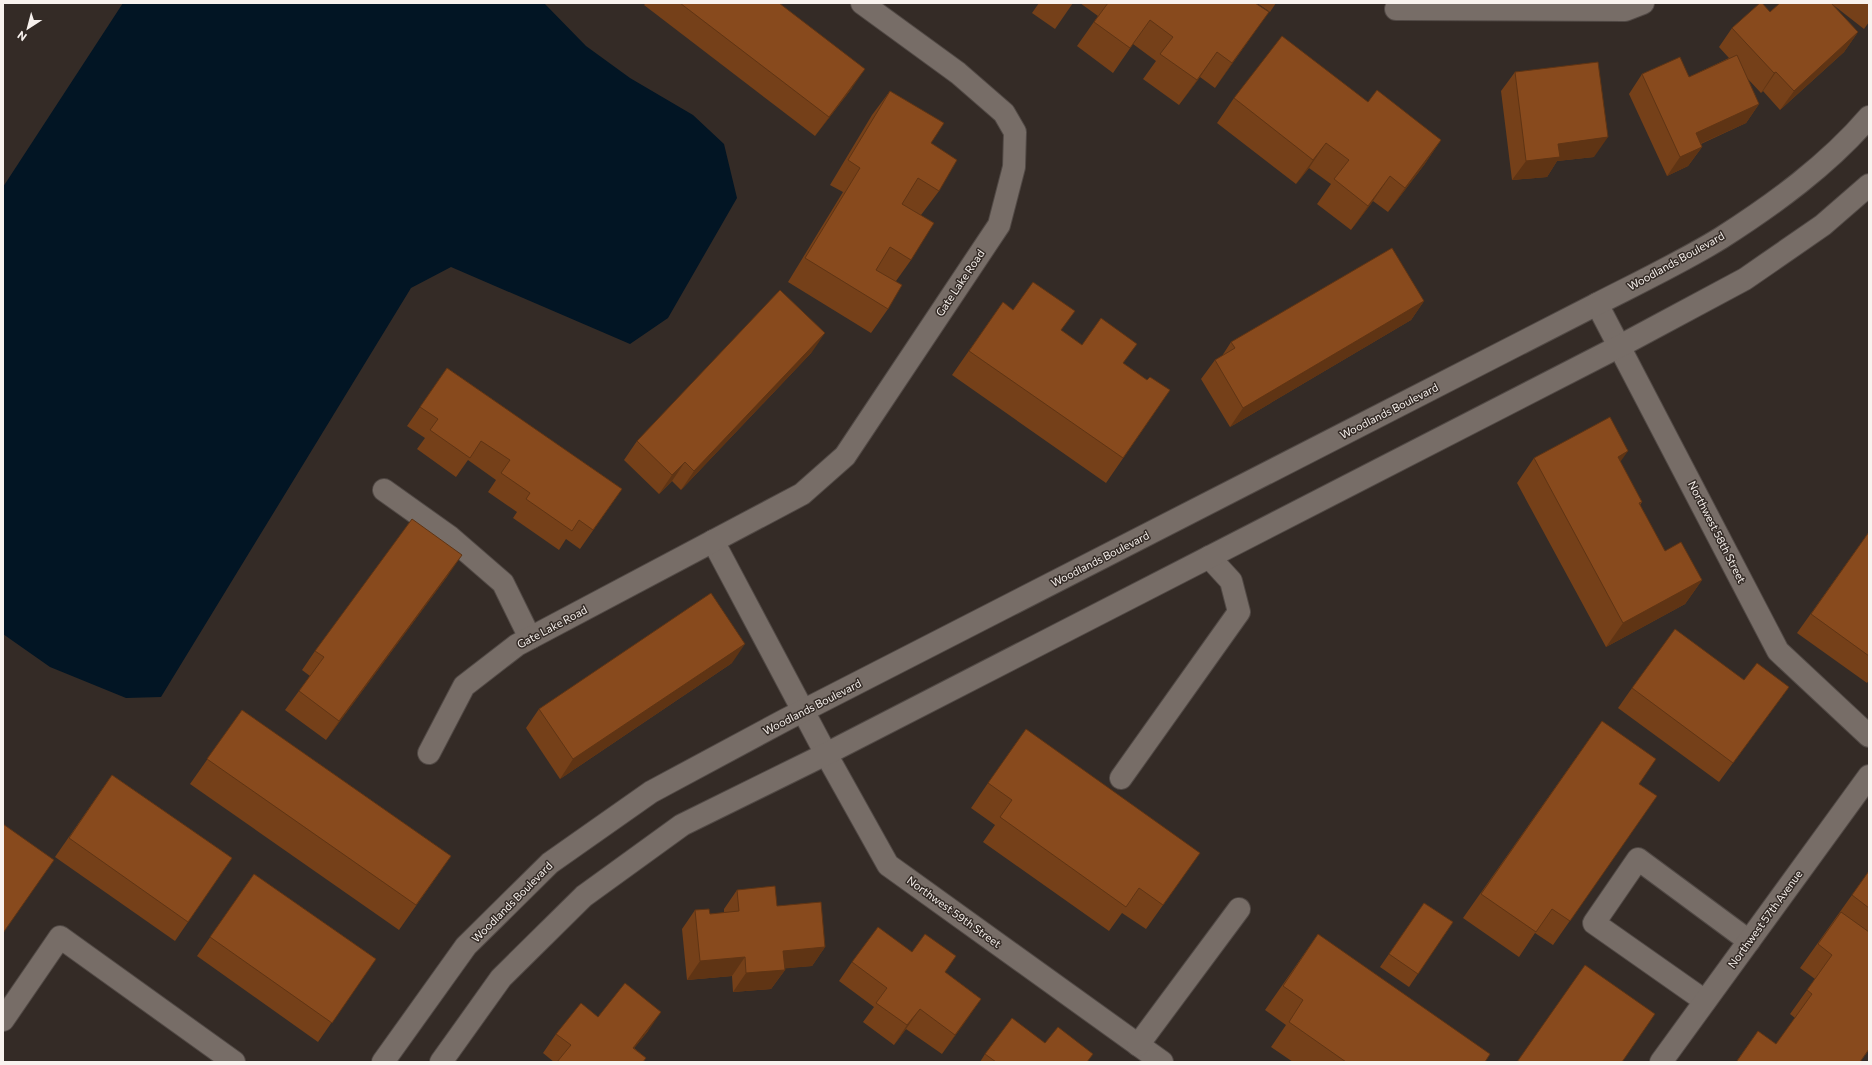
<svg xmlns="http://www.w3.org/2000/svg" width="1872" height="1065" viewBox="0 0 1872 1065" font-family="Commissioner,sans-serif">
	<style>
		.water { fill: #021524 }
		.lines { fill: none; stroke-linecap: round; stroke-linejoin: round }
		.minor-casing { stroke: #514945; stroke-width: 24 }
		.minor { stroke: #776d67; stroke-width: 22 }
		.wall { fill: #754019 }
		.shaded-wall { fill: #5f3414 }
		.building { fill: #884a1d; stroke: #5f3414 }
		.labels { text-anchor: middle; stroke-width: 3; stroke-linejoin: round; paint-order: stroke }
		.street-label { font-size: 11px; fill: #f8f2ee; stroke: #342b26 }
	</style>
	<rect width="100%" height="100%" fill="#342b26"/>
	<polygon class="water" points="123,3 544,3 586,46 630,78 693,115 724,144 737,198 668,318 630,344 451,267 411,288 161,697 126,698 50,667 3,634 3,187"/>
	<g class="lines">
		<g class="minor-casing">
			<g id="minor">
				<polyline points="1396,9 1625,10 1643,3"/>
				<polyline points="1597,304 1778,651 1869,736"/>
				<polyline points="384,490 450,537 503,583 530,638"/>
				<polyline points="713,541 826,754 888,865 1162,1062"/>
				<polyline points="429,753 464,686 517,645 802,494 845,456 999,225 1014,167 1015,132 1004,113 958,73 862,3"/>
				<polyline points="1121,778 1239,612 1231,581 1209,557"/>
				<polyline points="1705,1001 1594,923 1638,859 1749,941"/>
				<polyline points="3,1020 60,937 234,1062"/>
				<polyline points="1138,1045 1239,909"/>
				<path d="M383,1062L466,946L550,863L651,792L785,720L1597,304C1638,283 1682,262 1721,238C1774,204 1828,165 1869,117"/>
				<polyline points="441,1062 501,978 584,896 682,825 826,754 1620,346 1745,279 1823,225 1869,185"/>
				<polyline points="1661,1062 1869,776"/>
			</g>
		</g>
		<use href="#minor" class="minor"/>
	</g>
	<g class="wall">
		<polygon points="646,3 779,3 852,88 815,136 644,5"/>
		<polygon points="1039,3 1073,3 1055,29 1032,13"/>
		<polygon points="1080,3 1255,3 1251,37 1215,88 1200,77 1179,105 1143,79 1156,61 1133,44 1113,73 1077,46 1098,16"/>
		<polygon points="1257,3 1276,3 1270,12"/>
		<polygon points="1780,3 1869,3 1869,22 1864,29 1832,4 1858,32 1844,52 1780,110 1763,91 1761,93 1747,78 1759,104 1746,123 1701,144 1702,147 1688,166 1667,176 1629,94 1642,74 1689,77 1729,58 1719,47 1732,28 1770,12"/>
		<polygon points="1515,72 1594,157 1557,161 1547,177 1512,180 1501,91"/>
		<polygon points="890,91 931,143 939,191 921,215 911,260 896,281 888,309 871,333 788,282 843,192 830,185 872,115"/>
		<polygon points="1234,98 1368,102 1441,140 1424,165 1388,212 1373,201 1351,230 1317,204 1331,184 1309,168 1296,184 1217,123"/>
		<polygon points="1424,301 1411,320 1230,427 1201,379 1215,360 1222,356 1231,342"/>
		<polygon points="1003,302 1013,310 1061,330 1082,345 1123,363 1147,380 1170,390 1106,483 952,375"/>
		<polygon points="812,352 681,490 672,481 659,494 624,460 637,441"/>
		<polygon points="447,368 622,489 580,549 566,539 559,550 513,518 517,512 488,492 496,480 468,460 456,477 417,449 425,438 407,426"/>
		<polygon points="1534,458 1620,462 1642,502 1640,505 1665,551 1702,580 1685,604 1606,647 1517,483"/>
		<polygon points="1869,532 1869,680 1867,683 1797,633"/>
		<polygon points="449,574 326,740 285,710 310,676 302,670 315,651"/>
		<polygon points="732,663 560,779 526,728 539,709"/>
		<polygon points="1744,680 1789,687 1719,782 1618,708 1632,688"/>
		<polygon points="242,710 451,856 399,930 190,784"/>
		<polygon points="1602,721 1639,784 1657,796 1553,945 1535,933 1519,957 1463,918"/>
		<polygon points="112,775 232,858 175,941 55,857"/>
		<polygon points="988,783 1183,877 1146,929 1122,913 1109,931 983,842 995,825 971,808"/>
		<polygon points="1869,871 1869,1050 1860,1062 1736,1062 1758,1031 1776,1044 1795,1018 1790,1014 1815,979 1800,968"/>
		<polygon points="254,874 376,959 318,1042 197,956"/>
		<polygon points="737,890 777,906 825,947 812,966 785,968 785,970 771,989 733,992 732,976 687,980 682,929 695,910 710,914 724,913 724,909"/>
		<polygon points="1424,903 1453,922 1409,987 1380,967"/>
		<polygon points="1318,934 1485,1062 1293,1062 1271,1047 1286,1025 1265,1010"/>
		<polygon points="912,952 945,972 981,999 942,1054 906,1029 894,1045 863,1022 874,1007 839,981 852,962"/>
		<polygon points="598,1017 648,1031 634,1048 646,1058 643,1062 554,1062 543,1053 556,1034"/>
		<polygon points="1045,1043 1088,1062 980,1062 985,1054"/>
	</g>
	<g class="shaded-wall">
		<polygon points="1269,12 1251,37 1215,88 1232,63"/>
		<polygon points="1858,32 1844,52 1780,110 1794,91"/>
		<polygon points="1217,52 1200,77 1179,105 1197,80"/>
		<polygon points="865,69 852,88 815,136 829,117"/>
		<polygon points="1776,72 1763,91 1761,93 1774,73"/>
		<polygon points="1759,104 1746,123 1682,152 1696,133"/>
		<polygon points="1608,137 1594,157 1557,161 1547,177 1512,180 1526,161 1558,144"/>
		<polygon points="1441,140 1424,165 1388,212 1405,188"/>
		<polygon points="1326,143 1309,168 1296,184 1313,160"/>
		<polygon points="1702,147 1688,166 1667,176 1680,157"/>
		<polygon points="1390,176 1373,201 1351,230 1368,206"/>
		<polygon points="1424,301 1411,320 1230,427 1243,408"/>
		<polygon points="825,333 812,352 681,490 694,471"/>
		<polygon points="1628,451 1611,475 1618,457"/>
		<polygon points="685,462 672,481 659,494 672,475"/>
		<polygon points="462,555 449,574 326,740 339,721"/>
		<polygon points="1702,580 1685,604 1606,647 1623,623"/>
		<polygon points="745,644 732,663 560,779 573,759"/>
		<polygon points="825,947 812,966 769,970 783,951"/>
		<polygon points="745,957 732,976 687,980 700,961"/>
		<polygon points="785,970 771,989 733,992 746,973"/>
		<polygon points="981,999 968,1018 942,1054 955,1035"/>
		<polygon points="920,1009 906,1029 894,1045 907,1025"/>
		<polygon points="661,1012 648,1031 623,1062 633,1048"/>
	</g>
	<g class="building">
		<polygon points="680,3 779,3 865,69 829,117"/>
		<polygon points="1108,3 1255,3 1269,12 1232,63 1217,52 1197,80 1160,54 1173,37 1150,20 1130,48 1094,22"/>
		<polygon points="1760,3 1762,3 1770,12 1780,3 1831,3 1858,32 1794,91 1776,72 1774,73 1732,28"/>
		<polygon points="1282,36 1368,102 1377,90 1441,140 1405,188 1390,176 1368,206 1334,179 1349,160 1326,143 1313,160 1234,98"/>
		<polygon points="1737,55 1759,104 1696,133 1702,147 1680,157 1642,74 1680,57 1689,77"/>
		<polygon points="1598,62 1608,137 1558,144 1560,157 1526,161 1515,72"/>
		<polygon points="890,91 944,123 931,143 957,160 939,191 918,178 902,204 934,223 911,260 890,247 876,270 902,285 888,309 805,258 860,168 848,160"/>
		<polygon points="1392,248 1424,301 1243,408 1215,360 1235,348 1231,342"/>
		<polygon points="1033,282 1075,311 1061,330 1082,345 1101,318 1137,344 1123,363 1147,380 1150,377 1170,390 1123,458 969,351 1003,302 1013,310"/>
		<polygon points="780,290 825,333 694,471 685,462 672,475 637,441"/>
		<polygon points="447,368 622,489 593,530 579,520 572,531 526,499 530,493 501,473 510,460 481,441 470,458 430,430 438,419 420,407"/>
		<polygon points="1610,417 1628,451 1618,457 1642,502 1639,503 1665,551 1681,542 1702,580 1623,623 1534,458"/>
		<polygon points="412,519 462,555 339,721 299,691 324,657 315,651"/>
		<polygon points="1869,532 1869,656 1811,614"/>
		<polygon points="711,593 745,644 573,759 539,709"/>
		<polygon points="1675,629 1744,680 1757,663 1789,687 1733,763 1632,688"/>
		<polygon points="242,710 451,856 416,905 207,759"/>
		<polygon points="1602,721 1656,759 1639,784 1657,796 1570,921 1552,909 1536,932 1481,894"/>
		<polygon points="1026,729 1200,853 1163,905 1139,888 1126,907 1000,817 1012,800 988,783"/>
		<polygon points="112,775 232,858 188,922 69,838"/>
		<polygon points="3,824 54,860 3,933"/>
		<polygon points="1869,871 1869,908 1852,895"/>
		<polygon points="254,874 376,959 332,1023 210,937"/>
		<polygon points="775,886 777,906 821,902 825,947 783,951 785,970 746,973 745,957 700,961 695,910 709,909 710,914 739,911 737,890"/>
		<polygon points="1424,903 1453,922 1418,974 1389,954"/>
		<polygon points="1841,912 1869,932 1869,1049 1860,1062 1739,1062 1737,1061 1758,1031 1776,1044 1812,994 1807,990 1832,955 1818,944"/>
		<polygon points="878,927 912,952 925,934 956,956 945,972 981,999 955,1035 920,1009 907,1025 876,1003 887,988 852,962"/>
		<polygon points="1318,934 1490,1054 1485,1062 1346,1062 1289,1022 1303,1000 1283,986"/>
		<polygon points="1585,965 1655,1014 1622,1062 1517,1062"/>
		<polygon points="625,983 661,1012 633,1048 646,1058 643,1062 557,1062 571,1045 556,1034 581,1003 598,1017"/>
		<polygon points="1012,1018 1045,1043 1058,1027 1093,1054 1087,1062 996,1062 985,1054"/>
	</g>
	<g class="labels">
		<g class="street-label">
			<text transform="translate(1676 261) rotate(-29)" y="4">Woodlands Boulevard</text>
			<text transform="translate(960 283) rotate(-56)" y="4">Gate Lake Road</text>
			<text transform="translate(1389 411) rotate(-27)" y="4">Woodlands Boulevard</text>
			<text transform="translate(1717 532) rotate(63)" y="4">Northwest 58th Street</text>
			<text transform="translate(1100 559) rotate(-27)" y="4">Woodlands Boulevard</text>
			<text transform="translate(552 627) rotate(-28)" y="4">Gate Lake Road</text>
			<text transform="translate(812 707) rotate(-27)" y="4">Woodlands Boulevard</text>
			<text transform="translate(512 902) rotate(-45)" y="4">Woodlands Boulevard</text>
			<text transform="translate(954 912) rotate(36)" y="4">Northwest 59th Street</text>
			<text transform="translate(1765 919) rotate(-54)" y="4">Northwest 57th Avenue</text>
		</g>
	</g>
	<rect width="1872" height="1065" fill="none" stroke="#f8f2ee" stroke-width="8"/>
	<g transform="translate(28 28) rotate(216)" stroke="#342b26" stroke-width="3" paint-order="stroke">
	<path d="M0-3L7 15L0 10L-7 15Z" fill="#f8f2ee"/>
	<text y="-6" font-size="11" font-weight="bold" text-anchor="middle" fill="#f8f2ee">N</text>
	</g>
</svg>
